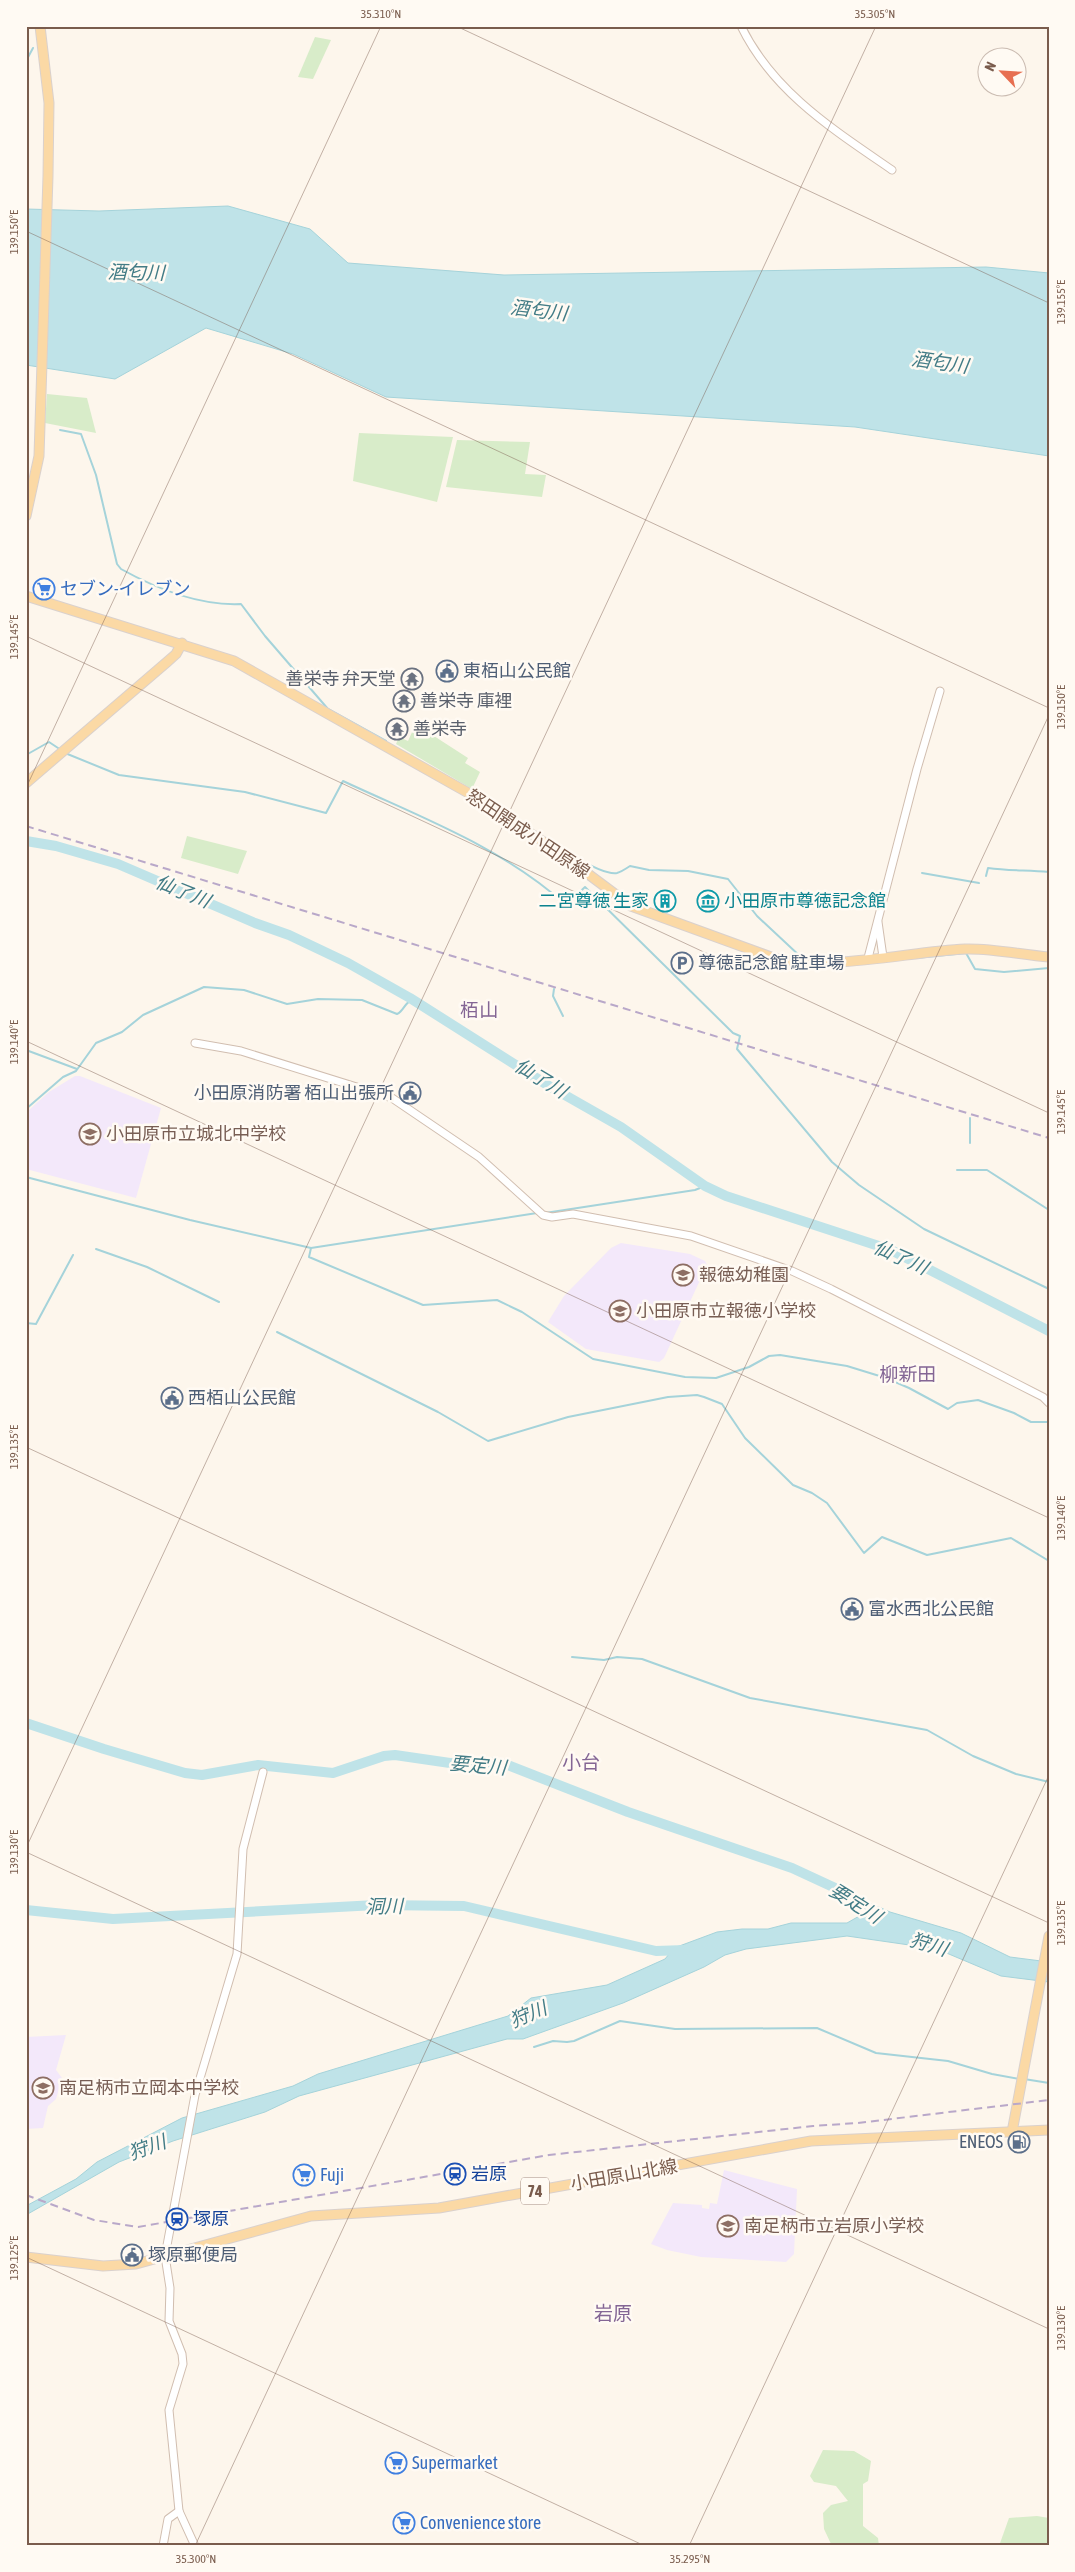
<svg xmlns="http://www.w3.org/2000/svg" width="1075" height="2572" viewBox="0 0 1075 2572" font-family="'Asap Condensed','Noto Sans JP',sans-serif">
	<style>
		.education { fill: #f3e8fa }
		.green { fill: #d8ecc9 }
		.water { fill: #bfe3e8; stroke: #a5d3da }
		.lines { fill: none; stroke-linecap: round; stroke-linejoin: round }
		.stream { stroke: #a5d3da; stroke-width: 2 }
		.river { stroke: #bfe3e8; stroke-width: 10 }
		.minor-casing { stroke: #d1beb0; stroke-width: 9 }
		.major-casing { stroke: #dad1cd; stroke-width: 11 }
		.minor { stroke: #fff; stroke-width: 7 }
		.major { stroke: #fbd9a5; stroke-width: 9 }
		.rail { stroke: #b9a8c9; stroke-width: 2; stroke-dasharray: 8 5; stroke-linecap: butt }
		.ticks { fill: none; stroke: #7a5c4d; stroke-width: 1; stroke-opacity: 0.45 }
		.labels { text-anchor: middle; stroke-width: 5; stroke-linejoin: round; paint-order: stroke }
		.shield { fill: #fffaf3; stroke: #a28b7f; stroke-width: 1 }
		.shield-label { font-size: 16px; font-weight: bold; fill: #7a5c4d }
		.shop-label { font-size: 18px; fill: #366cbe; stroke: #fffaf3; text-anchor: start }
		.service-label { font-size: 18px; fill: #4e5e75; stroke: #fffaf3; text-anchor: start }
		.worship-label { font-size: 18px; fill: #5b616d; stroke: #fffaf3; text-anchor: start }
		.street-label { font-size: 18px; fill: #7a5c4d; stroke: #fffaf3 }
		.culture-label { font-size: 18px; fill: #0d838f; stroke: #fffaf3; text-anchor: end }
		.education-label { font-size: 18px; fill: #785e54; stroke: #fffaf3; text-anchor: start }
		.transit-label { font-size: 18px; fill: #164399; stroke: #fffaf3; text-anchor: start }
		.water-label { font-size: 19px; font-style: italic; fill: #437c86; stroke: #fffaf3 }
		.neighbourhood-label { font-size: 19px; fill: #846695; stroke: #fffaf3 }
		.neatline { fill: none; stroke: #7a5c4d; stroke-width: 2 }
		.ticks-label { font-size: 12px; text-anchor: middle; fill: #7a5c4d }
	</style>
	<rect width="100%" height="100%" fill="#fdf6ec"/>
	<g class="education">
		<polygon points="75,1076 80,1076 161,1108 136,1198 26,1169 28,1111 49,1092"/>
		<polygon points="621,1243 690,1254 705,1261 707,1265 664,1358 659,1362 586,1349 548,1322 564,1296 611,1248"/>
		<polygon points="66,2035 56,2070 62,2078 56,2099 48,2106 43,2128 26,2129 26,2037"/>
		<polygon points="724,2170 797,2189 794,2254 786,2262 701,2257 667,2250 651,2244 673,2203 702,2205 702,2208 709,2209 710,2203 717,2204"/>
	</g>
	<g class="green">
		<polygon points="315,37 331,40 313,79 298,77"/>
		<polygon points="47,394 87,398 96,433 45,423"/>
		<polygon points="359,433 453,437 437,502 353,481"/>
		<polygon points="457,440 530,442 525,474 546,475 542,497 446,487"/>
		<polygon points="420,727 468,758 465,763 480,772 472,789 396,744 399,737 408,741 413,730 417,732"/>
		<polygon points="187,836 247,851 238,874 181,858"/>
		<polygon points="823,2450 854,2451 871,2461 868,2481 863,2484 863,2526 878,2538 879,2546 832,2546 824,2529 823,2513 831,2505 848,2501 836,2486 814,2482 810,2476"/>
		<polygon points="1037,2516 1049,2518 1049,2546 999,2546 1009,2518"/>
	</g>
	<g class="water">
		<polygon points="228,206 310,229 348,263 504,275 986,267 1049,273 1049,456 855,427 386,397 293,354 206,328 115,379 26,365 26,209 99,211"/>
		<polygon points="834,1887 890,1912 961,1933 1010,1957 1049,1962 1049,1982 1001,1976 937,1949 847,1936 746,1949 725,1955 704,1967 623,2003 523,2039 507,2039 299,2096 265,2112 173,2141 119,2162 26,2215 26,2206 76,2179 97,2162 182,2118 293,2086 318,2074 508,2016 531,1998 607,1985 665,1959 674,1948 717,1932 742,1929 768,1929 791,1923 847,1923 868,1911"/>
	</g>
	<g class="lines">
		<g class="stream">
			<polyline points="26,61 33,48"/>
			<path d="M60,430L81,434L96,475L117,564L121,569C157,589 199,606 241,604L265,636L328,709L386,741"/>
			<path d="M65,753L119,775L245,792L326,813L343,781C420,817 502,847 566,905L585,887L733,1033L740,1036L737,1049L832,1162L859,1185L924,1229L1049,1289"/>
			<polyline points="26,755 49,742 61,750"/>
			<path d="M494,804C516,818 595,877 617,873C621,872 627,868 630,866L649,870L688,871L728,879L757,916L802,958"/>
			<polyline points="922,873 979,883"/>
			<path d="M986,876L988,868C1009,871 1027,870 1049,872"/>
			<polyline points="916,958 966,953 975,969 1004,972 1049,968"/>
			<polyline points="554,989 553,996 563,1016"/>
			<polyline points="26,1050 77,1069"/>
			<path d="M26,1109L63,1077L76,1071L96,1043L122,1032L143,1015L204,987L244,990L287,1004L318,999L362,1000L397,1014C404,1011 404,1003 412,1000"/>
			<polyline points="970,1143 970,1118"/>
			<polyline points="957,1170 987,1170 1049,1210"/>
			<polyline points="26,1177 190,1220 311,1248 537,1213"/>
			<polyline points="545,1213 695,1190 705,1186"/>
			<polyline points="311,1248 309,1257 423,1305 497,1300 522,1312 593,1359 685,1377 716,1378 749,1367 769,1356 780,1355 847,1366 886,1378 909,1388 948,1409 957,1403 978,1400 1014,1413 1031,1422 1049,1422"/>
			<polyline points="96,1249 147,1267 219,1302"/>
			<polyline points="26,1323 36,1324 73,1255"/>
			<polyline points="277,1332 438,1412 488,1441 568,1417 668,1397 697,1395 704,1397 722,1404 745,1438 793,1485 812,1493 827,1503 864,1553 882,1537 927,1555 1011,1538 1049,1561"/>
			<polyline points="572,1657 604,1660 617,1657 642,1659 750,1698 927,1730 973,1756 1016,1774 1049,1782"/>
			<polyline points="534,2047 553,2041 567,2042 574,2041 620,2021 675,2029 817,2028 876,2053 948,2061 992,2074 1020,2079"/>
			<polyline points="1024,2079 1049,2083"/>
		</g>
		<g class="river">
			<polyline points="26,841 56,846 118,864 255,923 289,935 348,963 410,998 549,1086 621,1127 705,1186 726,1196 891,1250 1049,1331"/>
			<polyline points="26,1723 104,1749 185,1773 202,1775 258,1765 333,1773 384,1756 395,1755 450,1763 486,1762 505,1764 628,1812 792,1868 846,1893"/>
			<polyline points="26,1910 113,1919 376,1905 464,1906 656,1951 685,1950"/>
		</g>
		<g class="minor-casing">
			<g id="minor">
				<path d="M741,26C773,92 834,130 892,170"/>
				<polyline points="878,922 883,957"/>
				<polyline points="868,958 917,769 940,691"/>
				<polyline points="195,1043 241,1051 392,1098 479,1157 543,1215 552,1217 573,1214 691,1236 792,1271 831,1289 1043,1397 1049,1403"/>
				<polyline points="163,2546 168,2519 179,2511"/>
				<polyline points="195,2546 179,2511 169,2410 183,2364 182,2354 169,2321 170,2288 165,2256 195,2095 237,1954 243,1849 263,1772"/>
			</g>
		</g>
		<g class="major-casing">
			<g id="major">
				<polyline points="26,516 39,456 48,176 49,103 40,26"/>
				<path d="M26,596L234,661L472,795L556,850L631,906L771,957C828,972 906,952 965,949C992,948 1022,955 1049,957"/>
				<polyline points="26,783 167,662 176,654 182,643"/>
				<polyline points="1012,2132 1049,1936"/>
				<polyline points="26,2257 103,2266 136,2264 311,2216 439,2208 811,2141 1049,2130"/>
			</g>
		</g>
		<use href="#minor" class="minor"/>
		<use href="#major" class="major"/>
		<g class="rail">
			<polyline points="26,826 1049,1138"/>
			<polyline points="26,2195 94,2220 138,2227 549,2155 813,2126 858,2123 1049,2100"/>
		</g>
	</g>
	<path class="ticks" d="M456,26L1049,303M26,231L1049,708M26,636L1049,1113M26,788L381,26M26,1041L1049,1518M26,1447L1049,1923M26,1848L876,26M26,1852L1049,2329M26,2257L645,2546M195,2546L1049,715M689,2546L1049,1775"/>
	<defs>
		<g id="supermarket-ring" transform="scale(1.125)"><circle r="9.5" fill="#fffaf3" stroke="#3f7fe0" stroke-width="1.5"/><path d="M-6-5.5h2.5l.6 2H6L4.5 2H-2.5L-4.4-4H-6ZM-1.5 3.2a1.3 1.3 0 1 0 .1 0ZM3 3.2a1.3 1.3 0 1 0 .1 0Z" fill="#3f7fe0"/></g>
		<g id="civic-ring" transform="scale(1.125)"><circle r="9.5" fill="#fffaf3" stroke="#5c6f8a" stroke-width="1.5"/><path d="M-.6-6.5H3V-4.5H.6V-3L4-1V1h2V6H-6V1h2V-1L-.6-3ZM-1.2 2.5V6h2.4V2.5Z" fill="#5c6f8a"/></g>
		<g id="temple-ring" transform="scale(1.125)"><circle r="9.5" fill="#fffaf3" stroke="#6b7280" stroke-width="1.5"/><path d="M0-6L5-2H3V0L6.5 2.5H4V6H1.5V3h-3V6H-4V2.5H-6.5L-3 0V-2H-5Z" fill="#6b7280"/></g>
		<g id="building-ring" transform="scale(1.125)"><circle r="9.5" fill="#fffaf3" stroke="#0f9aa8" stroke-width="1.5"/><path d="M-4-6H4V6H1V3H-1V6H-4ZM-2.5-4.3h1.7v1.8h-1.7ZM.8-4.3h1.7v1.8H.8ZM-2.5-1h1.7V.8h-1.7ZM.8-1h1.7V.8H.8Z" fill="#0f9aa8"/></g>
		<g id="museum-ring" transform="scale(1.125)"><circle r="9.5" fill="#fffaf3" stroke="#0f9aa8" stroke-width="1.5"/><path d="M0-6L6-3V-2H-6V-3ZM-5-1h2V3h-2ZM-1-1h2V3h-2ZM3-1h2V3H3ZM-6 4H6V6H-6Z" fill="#0f9aa8"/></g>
		<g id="parking-ring" transform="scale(1.125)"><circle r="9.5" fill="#fffaf3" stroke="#5c6f8a" stroke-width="1.5"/><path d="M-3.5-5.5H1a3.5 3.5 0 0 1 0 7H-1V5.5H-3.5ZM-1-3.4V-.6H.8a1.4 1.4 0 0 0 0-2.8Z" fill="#5c6f8a"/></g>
		<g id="school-ring" transform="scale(1.125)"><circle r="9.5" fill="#fffaf3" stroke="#8d6e63" stroke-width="1.5"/><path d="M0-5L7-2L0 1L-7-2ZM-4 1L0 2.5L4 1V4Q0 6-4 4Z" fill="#8d6e63"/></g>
		<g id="fuel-ring" transform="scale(1.125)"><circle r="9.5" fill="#fffaf3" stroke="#5c6f8a" stroke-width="1.5"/><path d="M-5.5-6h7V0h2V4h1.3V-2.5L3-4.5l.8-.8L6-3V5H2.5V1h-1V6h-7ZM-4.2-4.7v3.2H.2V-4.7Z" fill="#5c6f8a"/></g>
		<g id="station-ring" transform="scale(1.125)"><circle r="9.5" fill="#fffaf3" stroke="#1a4fb4" stroke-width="1.5"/><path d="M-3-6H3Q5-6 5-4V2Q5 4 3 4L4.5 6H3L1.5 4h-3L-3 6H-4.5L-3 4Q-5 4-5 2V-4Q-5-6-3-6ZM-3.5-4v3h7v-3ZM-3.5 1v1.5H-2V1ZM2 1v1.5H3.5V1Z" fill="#1a4fb4"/></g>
	</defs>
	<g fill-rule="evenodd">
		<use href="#supermarket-ring" x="44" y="589"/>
		<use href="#civic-ring" x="447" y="671"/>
		<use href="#temple-ring" x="412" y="679"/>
		<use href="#temple-ring" x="404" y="701"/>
		<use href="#temple-ring" x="397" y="729"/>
		<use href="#building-ring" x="665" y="901"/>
		<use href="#museum-ring" x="708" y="901"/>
		<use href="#parking-ring" x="682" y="963"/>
		<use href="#civic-ring" x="410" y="1093"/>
		<use href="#school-ring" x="90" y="1134"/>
		<use href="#school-ring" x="683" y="1275"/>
		<use href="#school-ring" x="620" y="1311"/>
		<use href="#civic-ring" x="172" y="1398"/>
		<use href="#civic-ring" x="852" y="1609"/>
		<use href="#school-ring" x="43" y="2088"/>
		<use href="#fuel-ring" x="1019" y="2142"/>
		<use href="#station-ring" x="455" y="2174"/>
		<use href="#supermarket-ring" x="304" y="2175"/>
		<use href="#station-ring" x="177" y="2219"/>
		<use href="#school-ring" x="728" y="2226"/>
		<use href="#civic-ring" x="132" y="2255"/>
		<use href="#supermarket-ring" x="396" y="2463"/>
		<use href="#supermarket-ring" x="404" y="2523"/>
	</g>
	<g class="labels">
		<rect class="shield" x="521" y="2177.5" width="28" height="27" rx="4"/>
		<g class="shield-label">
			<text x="535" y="2197">74</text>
		</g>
		<g class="shop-label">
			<text x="60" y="595">セブン-イレブン</text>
			<text x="320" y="2181">Fuji</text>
			<text x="412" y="2469">Supermarket</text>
			<text x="420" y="2529">Convenience store</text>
		</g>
		<g class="service-label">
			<text x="463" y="677">東栢山公民館</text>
			<text x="698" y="969">尊徳記念館 駐車場</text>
			<text x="394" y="1099" text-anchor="end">小田原消防署 栢山出張所</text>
			<text x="188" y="1404">西栢山公民館</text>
			<text x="868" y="1615">富水西北公民館</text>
			<text x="1003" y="2148" text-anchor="end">ENEOS</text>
			<text x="148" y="2261">塚原郵便局</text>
		</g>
		<g class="worship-label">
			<text x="396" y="685" text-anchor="end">善栄寺 弁天堂</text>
			<text x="420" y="707">善栄寺 庫裡</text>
			<text x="413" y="735">善栄寺</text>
		</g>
		<g class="street-label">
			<text transform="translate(528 834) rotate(34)" y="6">怒田開成小田原線</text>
			<text transform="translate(624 2175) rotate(-10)" y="6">小田原山北線</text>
		</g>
		<g class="culture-label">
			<text x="649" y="907">二宮尊徳 生家</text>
			<text x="724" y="907" text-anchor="start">小田原市尊徳記念館</text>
		</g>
		<g class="education-label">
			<text x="106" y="1140">小田原市立城北中学校</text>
			<text x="699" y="1281">報徳幼稚園</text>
			<text x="636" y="1317">小田原市立報徳小学校</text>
			<text x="59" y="2094">南足柄市立岡本中学校</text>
			<text x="744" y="2232">南足柄市立岩原小学校</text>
		</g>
		<g class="transit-label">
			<text x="471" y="2180">岩原</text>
			<text x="193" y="2225">塚原</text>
		</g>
		<g class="water-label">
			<text transform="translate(136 272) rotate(1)" y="7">酒匂川</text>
			<text transform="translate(539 310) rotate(7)" y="7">酒匂川</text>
			<text transform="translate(940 362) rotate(8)" y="7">酒匂川</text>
			<text transform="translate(183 891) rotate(22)" y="7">仙了川</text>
			<text transform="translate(541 1078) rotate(31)" y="7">仙了川</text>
			<text transform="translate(901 1257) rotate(24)" y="7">仙了川</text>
			<text transform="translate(478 1765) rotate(5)" y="7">要定川</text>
			<text transform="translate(856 1903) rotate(32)" y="7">要定川</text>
			<text transform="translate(384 1906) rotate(-1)" y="7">洞川</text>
			<text transform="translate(929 1944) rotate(17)" y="7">狩川</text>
			<text transform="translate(528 2014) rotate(-23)" y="7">狩川</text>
			<text transform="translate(147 2147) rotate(-20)" y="7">狩川</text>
		</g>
		<g class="neighbourhood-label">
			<text x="479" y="1017">栢山</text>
			<text x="908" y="1381">柳新田</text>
			<text x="581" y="1769">小台</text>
			<text x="613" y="2320">岩原</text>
		</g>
	</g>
	<rect width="1075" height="2572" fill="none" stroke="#fffaf3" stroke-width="55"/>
	<g transform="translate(1002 72) rotate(295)"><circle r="24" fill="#fffaf3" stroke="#cabbb1"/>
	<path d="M0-4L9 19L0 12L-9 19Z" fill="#e76f51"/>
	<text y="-8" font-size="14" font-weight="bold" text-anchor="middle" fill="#7a5c4d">N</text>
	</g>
	<rect x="28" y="28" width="1020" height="2516" class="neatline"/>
	<g class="ticks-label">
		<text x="381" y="18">35.310°N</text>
		<text x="875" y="18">35.305°N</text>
		<text transform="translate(14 232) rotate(-90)" y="4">139.150°E</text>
		<text transform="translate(1061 302) rotate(-90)" y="4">139.155°E</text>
		<text transform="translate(14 637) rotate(-90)" y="4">139.145°E</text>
		<text transform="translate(1061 707) rotate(-90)" y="4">139.150°E</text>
		<text transform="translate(14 1042) rotate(-90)" y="4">139.140°E</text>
		<text transform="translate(1061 1112) rotate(-90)" y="4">139.145°E</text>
		<text transform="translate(14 1447) rotate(-90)" y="4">139.135°E</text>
		<text transform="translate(1061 1518) rotate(-90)" y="4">139.140°E</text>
		<text transform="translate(14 1852) rotate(-90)" y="4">139.130°E</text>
		<text transform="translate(1061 1923) rotate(-90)" y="4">139.135°E</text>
		<text transform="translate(14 2258) rotate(-90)" y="4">139.125°E</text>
		<text transform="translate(1061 2328) rotate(-90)" y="4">139.130°E</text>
		<text x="196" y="2563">35.300°N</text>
		<text x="690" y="2563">35.295°N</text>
	</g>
</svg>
